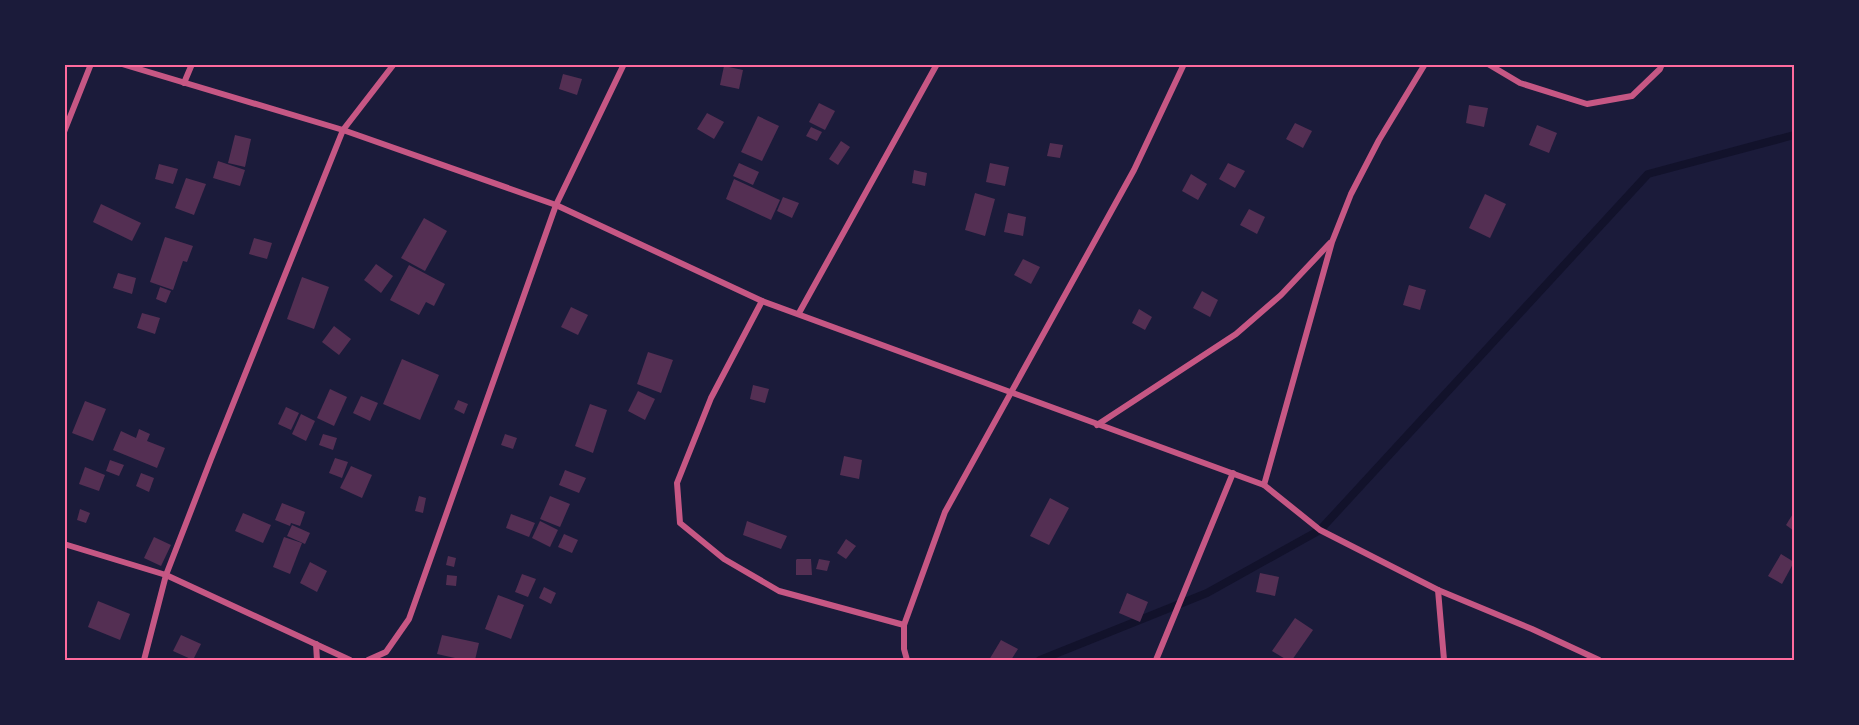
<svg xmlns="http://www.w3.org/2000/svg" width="1859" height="725" viewBox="0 0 1859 725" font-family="Lato,sans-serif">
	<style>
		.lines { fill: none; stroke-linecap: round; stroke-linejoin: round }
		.stream { stroke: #12122b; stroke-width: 8 }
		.building { fill: #542f53 }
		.minor { stroke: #c65784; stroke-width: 6 }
		.neatline { fill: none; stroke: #ff6b9d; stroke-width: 2 }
	</style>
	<rect width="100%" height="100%" fill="#1b1b3a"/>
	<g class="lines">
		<polyline class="stream" points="1040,660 1207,593 1320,530 1648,174 1794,135"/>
	</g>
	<g class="building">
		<polygon points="724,66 743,70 739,89 720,85"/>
		<polygon points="563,74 582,79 577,95 559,89"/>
		<polygon points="819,103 835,111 825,130 809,122"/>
		<polygon points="1469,105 1488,108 1484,127 1466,123"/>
		<polygon points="707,113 724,122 714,139 697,129"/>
		<polygon points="758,116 779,126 762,161 741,152"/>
		<polygon points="1295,123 1312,131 1303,148 1286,139"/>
		<polygon points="1537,125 1557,133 1549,153 1529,145"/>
		<polygon points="811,127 822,132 817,141 806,136"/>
		<polygon points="235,135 251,139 245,167 228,163"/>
		<polygon points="841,141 850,147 838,165 829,159"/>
		<polygon points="1050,143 1063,145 1060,158 1047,156"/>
		<polygon points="218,161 245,170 240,186 213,178"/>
		<polygon points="739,163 759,172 753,185 733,176"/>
		<polygon points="990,163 1009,167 1005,186 986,182"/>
		<polygon points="1228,163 1245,171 1235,188 1219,179"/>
		<polygon points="159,164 178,169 173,184 155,179"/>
		<polygon points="914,170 927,173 925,186 912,183"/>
		<polygon points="1191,174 1207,184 1198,200 1182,191"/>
		<polygon points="186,178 206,184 194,215 175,208"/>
		<polygon points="734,179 780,200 771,220 726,199"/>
		<polygon points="975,193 995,199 985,236 965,230"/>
		<polygon points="1485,194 1506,204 1490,238 1469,228"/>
		<polygon points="783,197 799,203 792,218 777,211"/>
		<polygon points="101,204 141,223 132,241 93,222"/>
		<polygon points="1249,209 1265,217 1257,234 1240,225"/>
		<polygon points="1008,213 1026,217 1023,236 1004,232"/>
		<polygon points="424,218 447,231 425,271 401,258"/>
		<polygon points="165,237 193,246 187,262 183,261 173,290 150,282"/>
		<polygon points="254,238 272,243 267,259 249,254"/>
		<polygon points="1023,259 1040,267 1031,284 1014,275"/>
		<polygon points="376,264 393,276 381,293 364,280"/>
		<polygon points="409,265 445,284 434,306 426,302 419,315 390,300"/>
		<polygon points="118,273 136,278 132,294 113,288"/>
		<polygon points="302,277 329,287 314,329 287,319"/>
		<polygon points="1409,285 1426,290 1420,310 1403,305"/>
		<polygon points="160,287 171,291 166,303 156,299"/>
		<polygon points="1202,291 1218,300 1210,317 1193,308"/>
		<polygon points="571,307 588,315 578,335 561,327"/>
		<polygon points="1139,309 1152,317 1145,330 1132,323"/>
		<polygon points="142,313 160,318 155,334 137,328"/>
		<polygon points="334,326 351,339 339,355 322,342"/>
		<polygon points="648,352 673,360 661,393 637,384"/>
		<polygon points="402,359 439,375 420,420 383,404"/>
		<polygon points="753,385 769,389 765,403 750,399"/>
		<polygon points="330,389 347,397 334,426 317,418"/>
		<polygon points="638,391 655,399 645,420 628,411"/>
		<polygon points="361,396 378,403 370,421 353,413"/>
		<polygon points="458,400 468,404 464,414 454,409"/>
		<polygon points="85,401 106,409 93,441 72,433"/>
		<polygon points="590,404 607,410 593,453 575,446"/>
		<polygon points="286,407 299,413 291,430 278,424"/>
		<polygon points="301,414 315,421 306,441 292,434"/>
		<polygon points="139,429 150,434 147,441 165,448 157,468 113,450 121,431 136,438"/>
		<polygon points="323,434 337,438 333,450 319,445"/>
		<polygon points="505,434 517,438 513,449 501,445"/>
		<polygon points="844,456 862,460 859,479 840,475"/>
		<polygon points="335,458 348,462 342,478 329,473"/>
		<polygon points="110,460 124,465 119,476 106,471"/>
		<polygon points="351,466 372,475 362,498 340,488"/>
		<polygon points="85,467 105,475 99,491 79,484"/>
		<polygon points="565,470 586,478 579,493 559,485"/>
		<polygon points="141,473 154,478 149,492 136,486"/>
		<polygon points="419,496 426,498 423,513 415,511"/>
		<polygon points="550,496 570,504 560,527 540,519"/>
		<polygon points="1050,498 1069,508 1049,545 1030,536"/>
		<polygon points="282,503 305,512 300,526 291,523 290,526 275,520"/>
		<polygon points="80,509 90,513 86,523 77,520"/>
		<polygon points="1794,512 1794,531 1786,525"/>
		<polygon points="243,513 271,525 263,543 235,531"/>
		<polygon points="511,514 535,523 529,537 506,528"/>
		<polygon points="540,521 558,530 550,547 532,538"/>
		<polygon points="747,521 787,536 781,549 743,535"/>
		<polygon points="292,525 310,533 305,544 287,536"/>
		<polygon points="564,534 578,540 572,553 558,547"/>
		<polygon points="154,537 171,545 161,566 144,558"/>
		<polygon points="284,537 302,543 290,574 273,567"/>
		<polygon points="846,539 856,546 846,559 837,553"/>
		<polygon points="1781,554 1794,562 1782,584 1768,576"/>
		<polygon points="448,556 456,558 454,567 446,565"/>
		<polygon points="797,559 811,559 812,575 796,575 796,560"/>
		<polygon points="819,559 830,561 827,571 816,569"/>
		<polygon points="310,562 327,571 317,592 300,583"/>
		<polygon points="1260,573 1279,577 1275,596 1256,592"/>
		<polygon points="522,574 536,579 528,597 515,592"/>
		<polygon points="447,575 457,576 456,586 446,585"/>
		<polygon points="544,587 556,593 551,604 539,598"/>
		<polygon points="1127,593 1148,602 1140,622 1119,613"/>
		<polygon points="498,595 524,605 511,639 485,629"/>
		<polygon points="98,601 130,614 120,640 88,627"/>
		<polygon points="1295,618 1313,630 1292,660 1287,660 1272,651"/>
		<polygon points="181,635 201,644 193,660 173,651"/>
		<polygon points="442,635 479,643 475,660 464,660 437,654"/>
		<polygon points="1001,640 1018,649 1011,660 989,660"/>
	</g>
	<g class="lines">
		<g class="minor">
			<polyline points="122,64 343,130 556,205 762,301 1264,485 1320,530 1438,590 1532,629 1599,660"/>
			<polyline points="1488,64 1520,83 1587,104 1632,96 1660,69 1662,64"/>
			<polyline points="184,83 192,64"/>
			<polyline points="64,132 91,64"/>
			<polyline points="762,301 711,398 677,483 680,523 724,559 779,591 904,625"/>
			<polyline points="799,313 937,64"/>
			<polyline points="1097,425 1236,334 1281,295 1330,243"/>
			<polyline points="1264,485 1332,242 1351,194 1379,140 1425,64"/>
			<polyline points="64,544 166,575 350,660"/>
			<polyline points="1438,590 1444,660"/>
			<polyline points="316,644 317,660"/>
			<polyline points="144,660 166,575 211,459 343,130 394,64"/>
			<polyline points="368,660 386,652 409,619 556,205 624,64"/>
			<polyline points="907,660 904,649 904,625 945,512 1134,170 1184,64"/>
			<polyline points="1156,660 1233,473"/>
		</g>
	</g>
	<rect width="1859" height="725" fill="none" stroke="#1b1b3a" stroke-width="132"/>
	<rect x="66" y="66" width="1727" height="593" class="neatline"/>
</svg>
